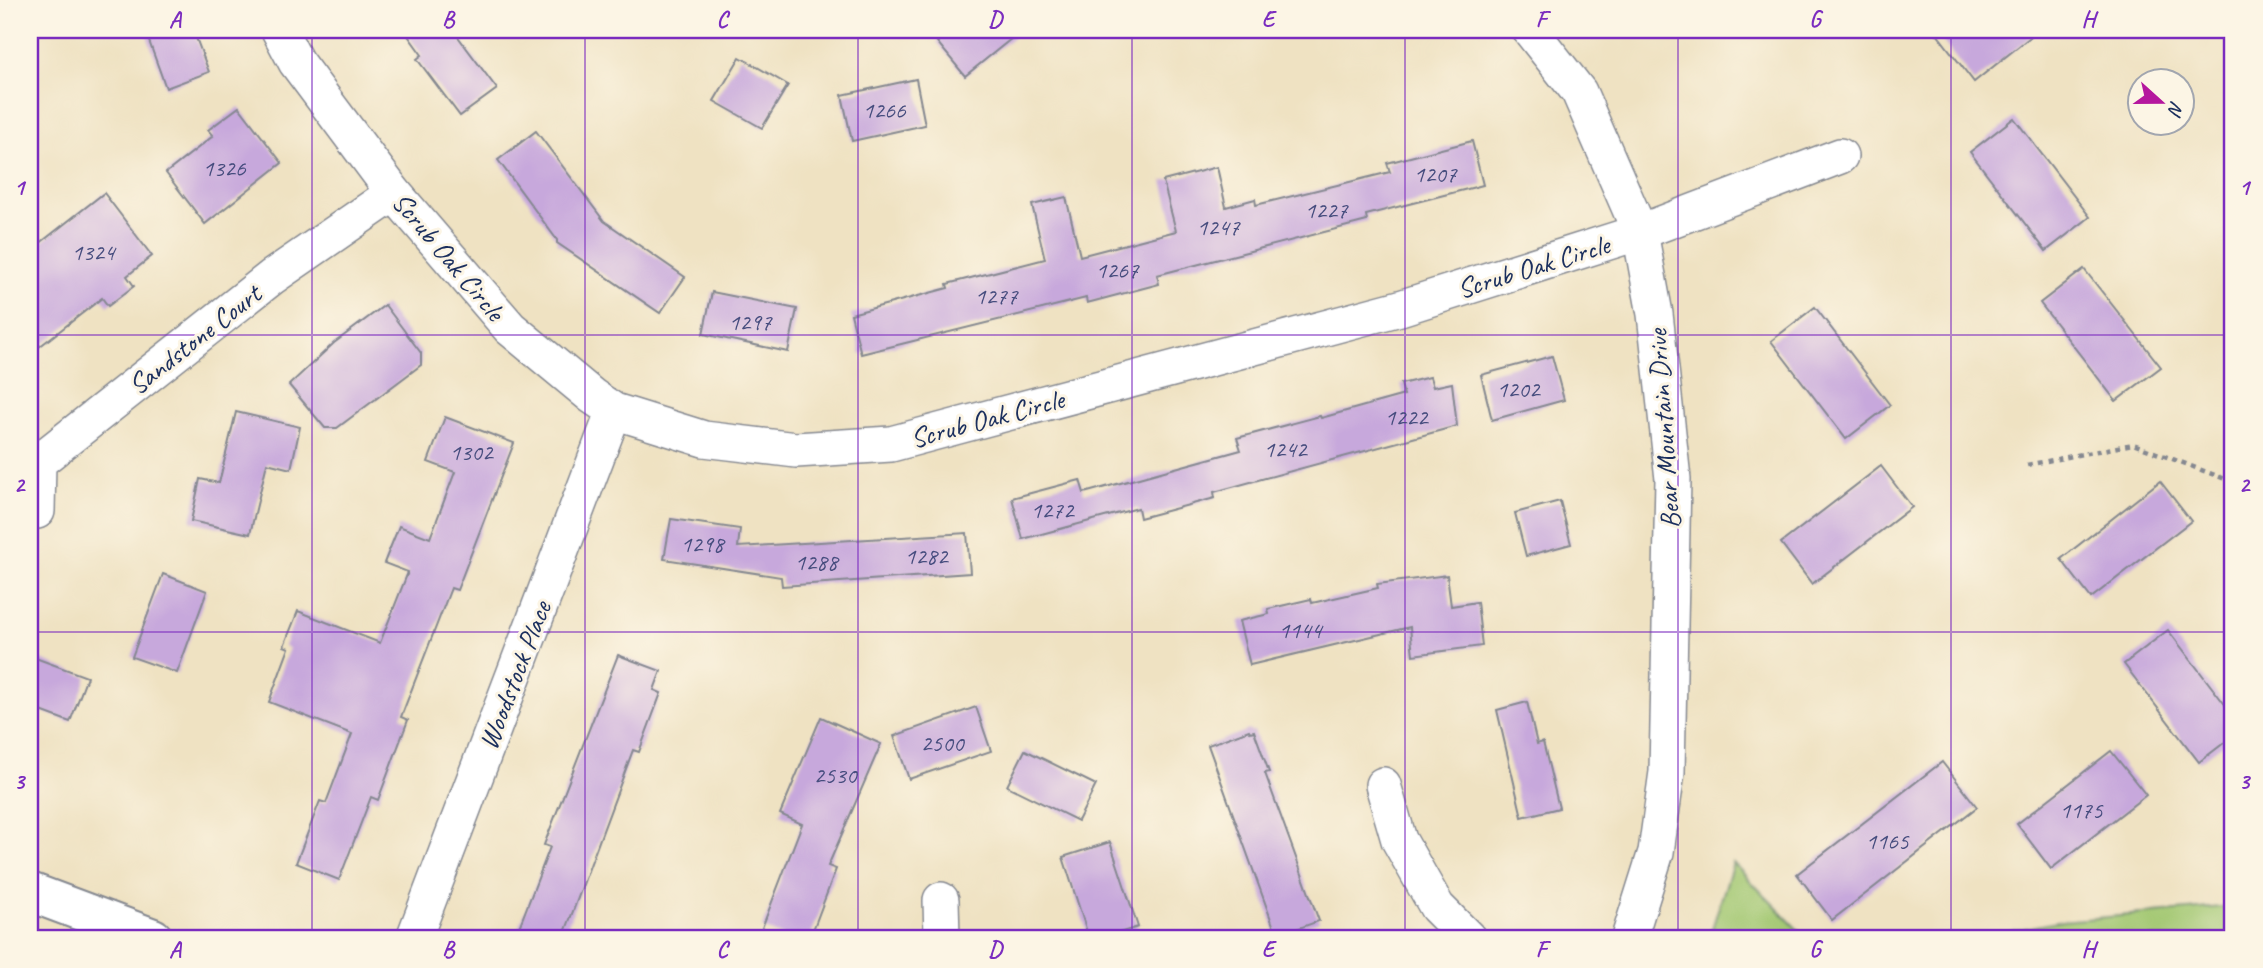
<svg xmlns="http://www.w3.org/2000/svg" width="2263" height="968" viewBox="0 0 2263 968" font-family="Caveat,sans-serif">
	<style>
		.green { fill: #a3c872; stroke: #5f7c68; stroke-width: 2 }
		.building { fill: #c7a8dc }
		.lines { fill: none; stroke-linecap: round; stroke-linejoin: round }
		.street-casing { stroke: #858890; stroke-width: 38 }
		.secondary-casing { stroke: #858890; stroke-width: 42 }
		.path { stroke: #858890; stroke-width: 4.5; stroke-dasharray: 5 5; stroke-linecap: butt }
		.street { stroke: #fff; stroke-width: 35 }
		.secondary { stroke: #fff; stroke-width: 38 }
		.grid { fill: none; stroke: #7b2cbf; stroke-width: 2; stroke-opacity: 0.55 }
		.labels { text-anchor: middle; stroke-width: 6; stroke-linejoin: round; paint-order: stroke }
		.number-label { font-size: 24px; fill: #464d7e }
		.street-label { font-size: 28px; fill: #1b2f5e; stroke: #fcf5e5 }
		.neatline { fill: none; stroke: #7b2cbf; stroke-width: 2.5 }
		.grid-label { font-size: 23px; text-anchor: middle; font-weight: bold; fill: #7b2cbf }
	</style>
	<rect width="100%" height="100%" fill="#fcf5e5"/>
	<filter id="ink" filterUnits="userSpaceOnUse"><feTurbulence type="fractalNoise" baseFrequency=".0143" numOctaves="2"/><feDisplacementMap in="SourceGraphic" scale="14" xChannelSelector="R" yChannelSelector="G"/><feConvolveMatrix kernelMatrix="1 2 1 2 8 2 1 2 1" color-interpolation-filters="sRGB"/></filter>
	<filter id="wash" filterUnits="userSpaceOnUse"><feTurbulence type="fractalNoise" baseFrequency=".00686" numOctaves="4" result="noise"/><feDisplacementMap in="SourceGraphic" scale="28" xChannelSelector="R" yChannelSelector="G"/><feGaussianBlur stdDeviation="1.57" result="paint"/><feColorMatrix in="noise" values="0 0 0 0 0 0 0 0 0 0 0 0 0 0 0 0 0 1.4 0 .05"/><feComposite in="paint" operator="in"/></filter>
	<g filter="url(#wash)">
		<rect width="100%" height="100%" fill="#efe2c2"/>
		<g class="green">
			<polygon points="1733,863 1806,938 1709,938"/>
			<polygon points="2233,906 2233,938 1977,938 2062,921"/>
		</g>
		<g id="blocks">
			<g class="building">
				<polygon points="145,30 193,30 209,72 166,88"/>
				<polygon points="404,30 453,30 497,89 460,116 417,59 422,55"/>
				<polygon points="953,30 1022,30 965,76 937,42"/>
				<polygon points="1934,30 2039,30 1974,82"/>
				<polygon points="740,57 788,85 762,128 714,101"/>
				<polygon points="916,79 925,125 852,141 842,95"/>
				<polygon points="239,107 282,163 205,224 166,173 213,136 208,130"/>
				<polygon points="2014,118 2090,217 2046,251 1970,152"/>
				<polygon points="536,131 604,221 685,277 660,313 557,243 557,240 498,160"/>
				<polygon points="1472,141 1483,185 1366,215 1367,221 1157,275 1159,284 1087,303 1086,298 861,354 851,314 948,288 947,284 1045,259 1032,205 1066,197 1080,256 1176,231 1163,181 1217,167 1226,207 1255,199 1256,205 1390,172 1387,163"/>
				<polygon points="104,193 152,256 127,276 134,286 108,306 102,298 30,354 30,251"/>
				<polygon points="2084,269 2161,367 2116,401 2040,303"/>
				<polygon points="712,292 797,309 788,352 703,334"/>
				<polygon points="385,305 421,353 421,365 337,428 325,428 289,385 334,343"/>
				<polygon points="1815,307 1890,405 1846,439 1771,341"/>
				<polygon points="1552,356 1564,400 1492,420 1481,375"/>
				<polygon points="1430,377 1433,387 1452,383 1457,426 1214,492 1215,498 1140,518 1138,508 1023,539 1012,498 1080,480 1084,493 1241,450 1237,438 1320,416 1321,418 1404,395 1401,384"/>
				<polygon points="236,412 300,427 291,469 267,463 250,534 191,521 200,479 219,483"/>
				<polygon points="445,417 514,443 457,590 451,588 401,717 408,720 378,800 371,797 339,880 296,863 320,801 326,803 352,734 269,702 289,648 284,646 298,611 380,643 408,572 384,563 399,526 430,538 455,472 428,462"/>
				<polygon points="1881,466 1912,507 1812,584 1781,543"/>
				<polygon points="2160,481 2191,521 2091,598 2061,559"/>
				<polygon points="1560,501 1571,544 1526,556 1515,513"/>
				<polygon points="671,519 740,529 738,547 967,533 970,573 782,586 781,577 664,559"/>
				<polygon points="163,574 207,591 177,673 132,657"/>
				<polygon points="1447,575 1451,606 1477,602 1482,646 1413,655 1410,627 1250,665 1239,621 1269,614 1268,609 1311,599 1312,603 1378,588 1377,584"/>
				<polygon points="2168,630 2233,715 2233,736 2199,762 2124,664"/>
				<polygon points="618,655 661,671 654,690 661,693 639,752 633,750 563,938 515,938 550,847 544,845"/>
				<polygon points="30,656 87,677 70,722 30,707"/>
				<polygon points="1527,702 1537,744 1543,742 1559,808 1522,817 1497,710"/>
				<polygon points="976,707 991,751 909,779 894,736"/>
				<polygon points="821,717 881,744 828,866 836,869 810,938 788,938 762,928 802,824 780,814"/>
				<polygon points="1249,730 1250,732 1254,731 1269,772 1265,773 1319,921 1277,936 1208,745"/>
				<polygon points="1025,750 1096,785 1078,821 1007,786"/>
				<polygon points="2111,751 2146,795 2051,869 2017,824"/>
				<polygon points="1942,762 1977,807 1832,920 1797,874"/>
				<polygon points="1110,842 1138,927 1103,938 1089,938 1063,857"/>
			</g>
		</g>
	</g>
	<g filter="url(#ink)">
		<use href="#blocks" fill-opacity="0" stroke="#858890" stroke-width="2"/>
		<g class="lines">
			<g class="street-casing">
				<g id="street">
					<polyline points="279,30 296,62 394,193 510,328 592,396 614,411 704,439 796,450 891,444 1400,308 1640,232 1840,156"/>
					<polyline points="1530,30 1579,92 1640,232 1655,314 1673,479 1667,772 1656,852 1629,938"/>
					<polyline points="37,511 38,462 272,277 394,193"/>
					<polyline points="1383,785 1399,840 1437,907 1468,938"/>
					<polyline points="941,900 942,938"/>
					<polyline points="414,938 614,411"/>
				</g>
			</g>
			<g class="secondary-casing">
				<polyline id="secondary" points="30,892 153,938"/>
			</g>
			<polyline class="path" points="2027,465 2133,444 2233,482"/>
			<use href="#street" class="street"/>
			<use href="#secondary" class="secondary"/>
		</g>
	</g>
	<path class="grid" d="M312,30V938M585,30V938M858,30V938M1132,30V938M1405,30V938M1678,30V938M1951,30V938M30,335H2233M30,632H2233"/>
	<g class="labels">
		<g class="number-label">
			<text x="884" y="118">1266</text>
			<text x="224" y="176">1326</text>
			<text x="1435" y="182">1207</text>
			<text x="1326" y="218">1227</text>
			<text x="1218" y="235">1247</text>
			<text x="93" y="260">1324</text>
			<text x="1117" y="278">1267</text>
			<text x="996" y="304">1277</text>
			<text x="750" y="330">1297</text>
			<text x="1518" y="397">1202</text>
			<text x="1406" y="425">1222</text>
			<text x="1285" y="457">1242</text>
			<text x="471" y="460">1302</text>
			<text x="1052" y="518">1272</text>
			<text x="702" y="552">1298</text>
			<text x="926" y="564">1282</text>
			<text x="816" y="570">1288</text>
			<text x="1300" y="638">1144</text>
			<text x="942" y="751">2500</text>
			<text x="835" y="783">2530</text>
			<text x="2081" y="818">1175</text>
			<text x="1887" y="849">1165</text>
		</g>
		<g class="street-label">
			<text transform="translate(449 256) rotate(50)" y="10">Scrub Oak Circle</text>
			<text transform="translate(1533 266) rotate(-17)" y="10">Scrub Oak Circle</text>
			<text transform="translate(194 339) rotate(-38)" y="10">Sandstone Court</text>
			<text transform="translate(987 418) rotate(-15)" y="10">Scrub Oak Circle</text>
			<text transform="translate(1663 429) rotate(-94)" y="10">Bear Mountain Drive</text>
			<text transform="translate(514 675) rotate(-69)" y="10">Woodstock Place</text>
		</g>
	</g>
	<rect width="2263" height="968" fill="none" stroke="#fcf5e5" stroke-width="77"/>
	<g transform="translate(2161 102) rotate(111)"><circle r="33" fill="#fcf5e5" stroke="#a2a6af" stroke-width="2"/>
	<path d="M0-5L12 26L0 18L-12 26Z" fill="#b5179e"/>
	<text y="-10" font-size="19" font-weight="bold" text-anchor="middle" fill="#1b2f5e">N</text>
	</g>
	<rect x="38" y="38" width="2186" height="892" class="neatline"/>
	<g class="grid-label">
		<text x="175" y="27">A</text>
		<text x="448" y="27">B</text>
		<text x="722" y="27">C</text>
		<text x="995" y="27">D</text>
		<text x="1268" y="27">E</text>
		<text x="1541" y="27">F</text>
		<text x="1815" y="27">G</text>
		<text x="2088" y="27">H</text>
		<text x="19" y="195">1</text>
		<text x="2244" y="195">1</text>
		<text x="19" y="492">2</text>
		<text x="2244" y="492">2</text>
		<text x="19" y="789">3</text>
		<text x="2244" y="789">3</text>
		<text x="175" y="957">A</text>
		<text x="448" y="957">B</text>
		<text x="722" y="957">C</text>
		<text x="995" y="957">D</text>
		<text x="1268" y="957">E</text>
		<text x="1541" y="957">F</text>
		<text x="1815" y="957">G</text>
		<text x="2088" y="957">H</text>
	</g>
</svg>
